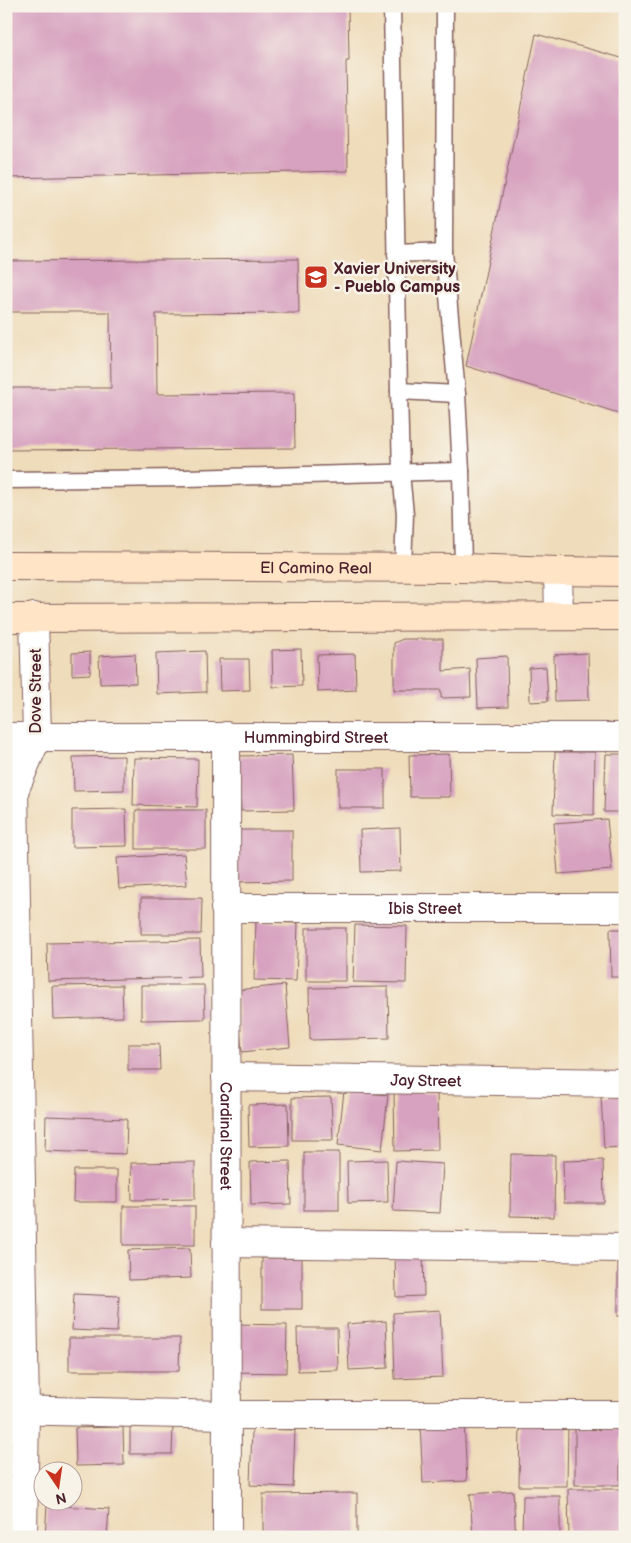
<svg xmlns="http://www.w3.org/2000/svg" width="631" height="1543" viewBox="0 0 631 1543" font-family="'Balsamiq Sans',sans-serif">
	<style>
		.building { fill: #d7a2c0 }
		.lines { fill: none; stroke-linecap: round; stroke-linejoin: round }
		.lane-casing { stroke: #84615d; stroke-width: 19 }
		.street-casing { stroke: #84615d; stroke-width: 30 }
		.secondary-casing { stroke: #84615d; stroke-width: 30 }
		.lane { stroke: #fff; stroke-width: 16 }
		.street { stroke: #fff; stroke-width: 28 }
		.secondary { stroke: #ffe4c6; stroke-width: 28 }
		.labels { text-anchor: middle; stroke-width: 5; stroke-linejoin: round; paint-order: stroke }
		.poi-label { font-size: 16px; font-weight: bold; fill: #4a1f2b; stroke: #f7f3e8; text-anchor: start }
		.street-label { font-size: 16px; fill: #4a1f2b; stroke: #f7f3e8 }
	</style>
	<rect width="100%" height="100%" fill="#f7f3e8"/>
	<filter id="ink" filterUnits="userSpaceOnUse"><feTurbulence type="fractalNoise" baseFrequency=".02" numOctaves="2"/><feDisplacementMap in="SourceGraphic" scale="10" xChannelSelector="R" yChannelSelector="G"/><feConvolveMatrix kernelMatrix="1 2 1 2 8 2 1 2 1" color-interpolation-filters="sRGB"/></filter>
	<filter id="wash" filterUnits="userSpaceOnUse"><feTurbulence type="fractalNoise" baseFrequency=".0096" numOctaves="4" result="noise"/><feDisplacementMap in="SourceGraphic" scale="20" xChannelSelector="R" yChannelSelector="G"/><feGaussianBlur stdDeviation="1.12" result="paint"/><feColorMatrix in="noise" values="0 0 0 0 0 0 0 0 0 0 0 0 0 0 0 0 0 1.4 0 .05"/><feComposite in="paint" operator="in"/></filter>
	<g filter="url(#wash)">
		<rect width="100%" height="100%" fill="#efdcba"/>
		<g id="blocks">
			<g class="building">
				<polygon points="6,6 348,6 349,61 346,61 348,171 6,178"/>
				<polygon points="536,34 625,59 625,415 466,366"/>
				<polygon points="298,259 299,313 156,314 157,394 294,393 295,448 6,450 6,388 111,388 110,312 6,312 6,261"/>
				<polygon points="403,639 443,639 443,671 470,669 471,697 441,698 441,690 394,690 394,643"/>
				<polygon points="301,649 302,686 273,687 272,650"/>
				<polygon points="205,651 206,692 157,694 156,653"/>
				<polygon points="90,652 90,674 72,675 72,653"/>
				<polygon points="588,653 589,700 555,701 554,655"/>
				<polygon points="135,654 136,683 100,684 99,656"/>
				<polygon points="355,654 356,690 318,692 317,655"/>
				<polygon points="507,656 508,707 478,708 476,658"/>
				<polygon points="219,659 249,659 250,690 220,691"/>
				<polygon points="546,667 548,701 530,702 529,668"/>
				<polygon points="555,752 595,752 594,815 553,814"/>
				<polygon points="449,754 450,797 410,797 409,755"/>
				<polygon points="606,754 625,754 625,812 604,812"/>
				<polygon points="292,755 294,810 241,811 239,756"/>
				<polygon points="124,756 124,790 74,791 73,757"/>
				<polygon points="134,758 198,759 197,807 133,805"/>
				<rect x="338" y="769" width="47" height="39"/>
				<polygon points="126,809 127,846 72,847 72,810"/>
				<rect x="136" y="810" width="70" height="39"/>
				<polygon points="607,819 612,870 558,874 554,823"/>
				<polygon points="400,828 401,871 361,872 360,830"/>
				<polygon points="232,830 292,830 292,881 232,882"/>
				<polygon points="184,854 187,885 119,889 117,858"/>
				<polygon points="141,898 202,898 201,934 141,934"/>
				<polygon points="256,922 298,923 296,981 254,980"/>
				<polygon points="355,925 407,926 406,983 353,982"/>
				<rect x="306" y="928" width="40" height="53"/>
				<polygon points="610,929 625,929 625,977 611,977"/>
				<polygon points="200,940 201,977 48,981 47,943"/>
				<polygon points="122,985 123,1017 53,1019 52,986"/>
				<polygon points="141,985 204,985 205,1019 141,1020"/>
				<polygon points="285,985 290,1047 242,1052 237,990"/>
				<polygon points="388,987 389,1038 310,1040 309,988"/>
				<polygon points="128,1044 159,1044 160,1070 128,1070"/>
				<polygon points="344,1091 388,1095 382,1150 338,1145"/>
				<polygon points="437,1092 438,1150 395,1151 394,1093"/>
				<polygon points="625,1095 625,1147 604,1148 601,1096"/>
				<polygon points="331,1097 333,1140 292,1140 292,1098"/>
				<polygon points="288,1104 289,1146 249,1147 248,1105"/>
				<polygon points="46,1116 127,1119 126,1154 45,1151"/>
				<rect x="304" y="1152" width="35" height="58"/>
				<polygon points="511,1154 555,1155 554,1217 510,1216"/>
				<polygon points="621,1154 625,1154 625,1214 622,1214"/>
				<polygon points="387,1160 388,1202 348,1203 347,1161"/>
				<polygon points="603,1160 604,1203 564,1203 563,1161"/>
				<polygon points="290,1161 291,1204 251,1205 250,1162"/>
				<polygon points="396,1161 443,1164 440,1213 393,1211"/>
				<polygon points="195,1162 195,1199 132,1200 131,1163"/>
				<polygon points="74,1170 117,1170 117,1202 73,1202"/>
				<rect x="123" y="1206" width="72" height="39"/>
				<polygon points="190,1248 191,1278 129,1280 128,1250"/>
				<polygon points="395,1252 423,1252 424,1296 396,1297"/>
				<rect x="262" y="1258" width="40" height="51"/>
				<rect x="618" y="1258" width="7" height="58"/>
				<polygon points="74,1294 119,1296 117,1332 72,1330"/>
				<polygon points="440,1310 443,1377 395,1379 393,1313"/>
				<polygon points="386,1321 388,1368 349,1370 347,1324"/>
				<polygon points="235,1324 287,1325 286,1373 234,1372"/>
				<polygon points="297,1328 337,1328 338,1370 298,1371"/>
				<polygon points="69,1338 180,1338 179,1371 69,1371"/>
				<polygon points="464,1422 467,1481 423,1483 420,1425"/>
				<polygon points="520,1425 568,1425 567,1486 519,1486"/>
				<polygon points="130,1426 173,1426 172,1454 130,1454"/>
				<polygon points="123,1427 124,1465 76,1466 75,1428"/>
				<polygon points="252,1429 295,1430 293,1487 250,1485"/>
				<rect x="575" y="1429" width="45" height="56"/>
				<polygon points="568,1489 625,1489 625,1537 569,1537"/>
				<polygon points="513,1491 516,1537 473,1537 470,1494"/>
				<polygon points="357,1493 357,1537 263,1537 263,1494"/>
				<polygon points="523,1496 560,1496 560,1537 522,1537"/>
				<polygon points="47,1505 109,1509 107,1537 45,1537"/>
			</g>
		</g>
	</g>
	<g filter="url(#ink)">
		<use href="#blocks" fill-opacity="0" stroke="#84615d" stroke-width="1"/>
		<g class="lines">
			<g class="lane-casing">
				<g id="lane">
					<polyline points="392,6 399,391 401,473 405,514 403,567"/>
					<polyline points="445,6 444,252 457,394 461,471 463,568"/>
					<polyline points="396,254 444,252"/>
					<polyline points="399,391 457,394"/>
					<polyline points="6,480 186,478 461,471"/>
				</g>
			</g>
			<g class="street-casing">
				<g id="street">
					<polyline points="558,571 559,616"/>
					<path id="s1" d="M226,736L227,1537"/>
					<path id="s2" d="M6,737H625"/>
					<polyline points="6,758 14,791 25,1410 23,1537"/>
					<polyline points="14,791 37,737 34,617"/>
					<path id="s3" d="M225,908H625"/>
					<path id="s4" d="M226,1077L625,1083"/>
					<polyline points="226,1243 625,1248"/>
					<polyline points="8,1410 227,1415 625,1415"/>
				</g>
			</g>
			<g class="secondary-casing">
				<g id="secondary">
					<path id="s5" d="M6,566L463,568L558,571L625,572"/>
					<polyline points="6,618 625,616"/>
				</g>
			</g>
			<use href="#lane" class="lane"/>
			<use href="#street" class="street"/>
			<use href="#secondary" class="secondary"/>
		</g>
	</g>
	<defs>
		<g id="school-square" transform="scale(1.25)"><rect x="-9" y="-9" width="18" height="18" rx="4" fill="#c8321e" stroke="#f7f3e8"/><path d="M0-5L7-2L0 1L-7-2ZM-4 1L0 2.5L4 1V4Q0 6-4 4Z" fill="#fff"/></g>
	</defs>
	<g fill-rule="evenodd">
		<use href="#school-square" x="316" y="277"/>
	</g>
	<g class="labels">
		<g class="poi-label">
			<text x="334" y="274">Xavier University<tspan x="334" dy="18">- Pueblo Campus</tspan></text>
		</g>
		<g class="street-label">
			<text dy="6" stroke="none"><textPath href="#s5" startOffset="310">El Camino Real</textPath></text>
			<text transform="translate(35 691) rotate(-90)" y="6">Dove Street</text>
			<text dy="6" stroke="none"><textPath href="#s2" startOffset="310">Hummingbird Street</textPath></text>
			<text dy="6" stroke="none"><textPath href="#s3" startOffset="200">Ibis Street</textPath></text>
			<text dy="6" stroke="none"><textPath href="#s4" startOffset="200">Jay Street</textPath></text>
			<text dy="6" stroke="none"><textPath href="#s1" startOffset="400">Cardinal Street</textPath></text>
		</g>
	</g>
	<rect width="631" height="1543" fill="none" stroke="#f7f3e8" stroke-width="25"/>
	<g transform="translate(58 1486) rotate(167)"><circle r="24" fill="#f7f3e8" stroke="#b29e9c"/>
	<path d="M0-4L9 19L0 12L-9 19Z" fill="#c8321e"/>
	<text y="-8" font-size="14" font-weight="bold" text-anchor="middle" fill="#4a1f2b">N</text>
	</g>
</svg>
